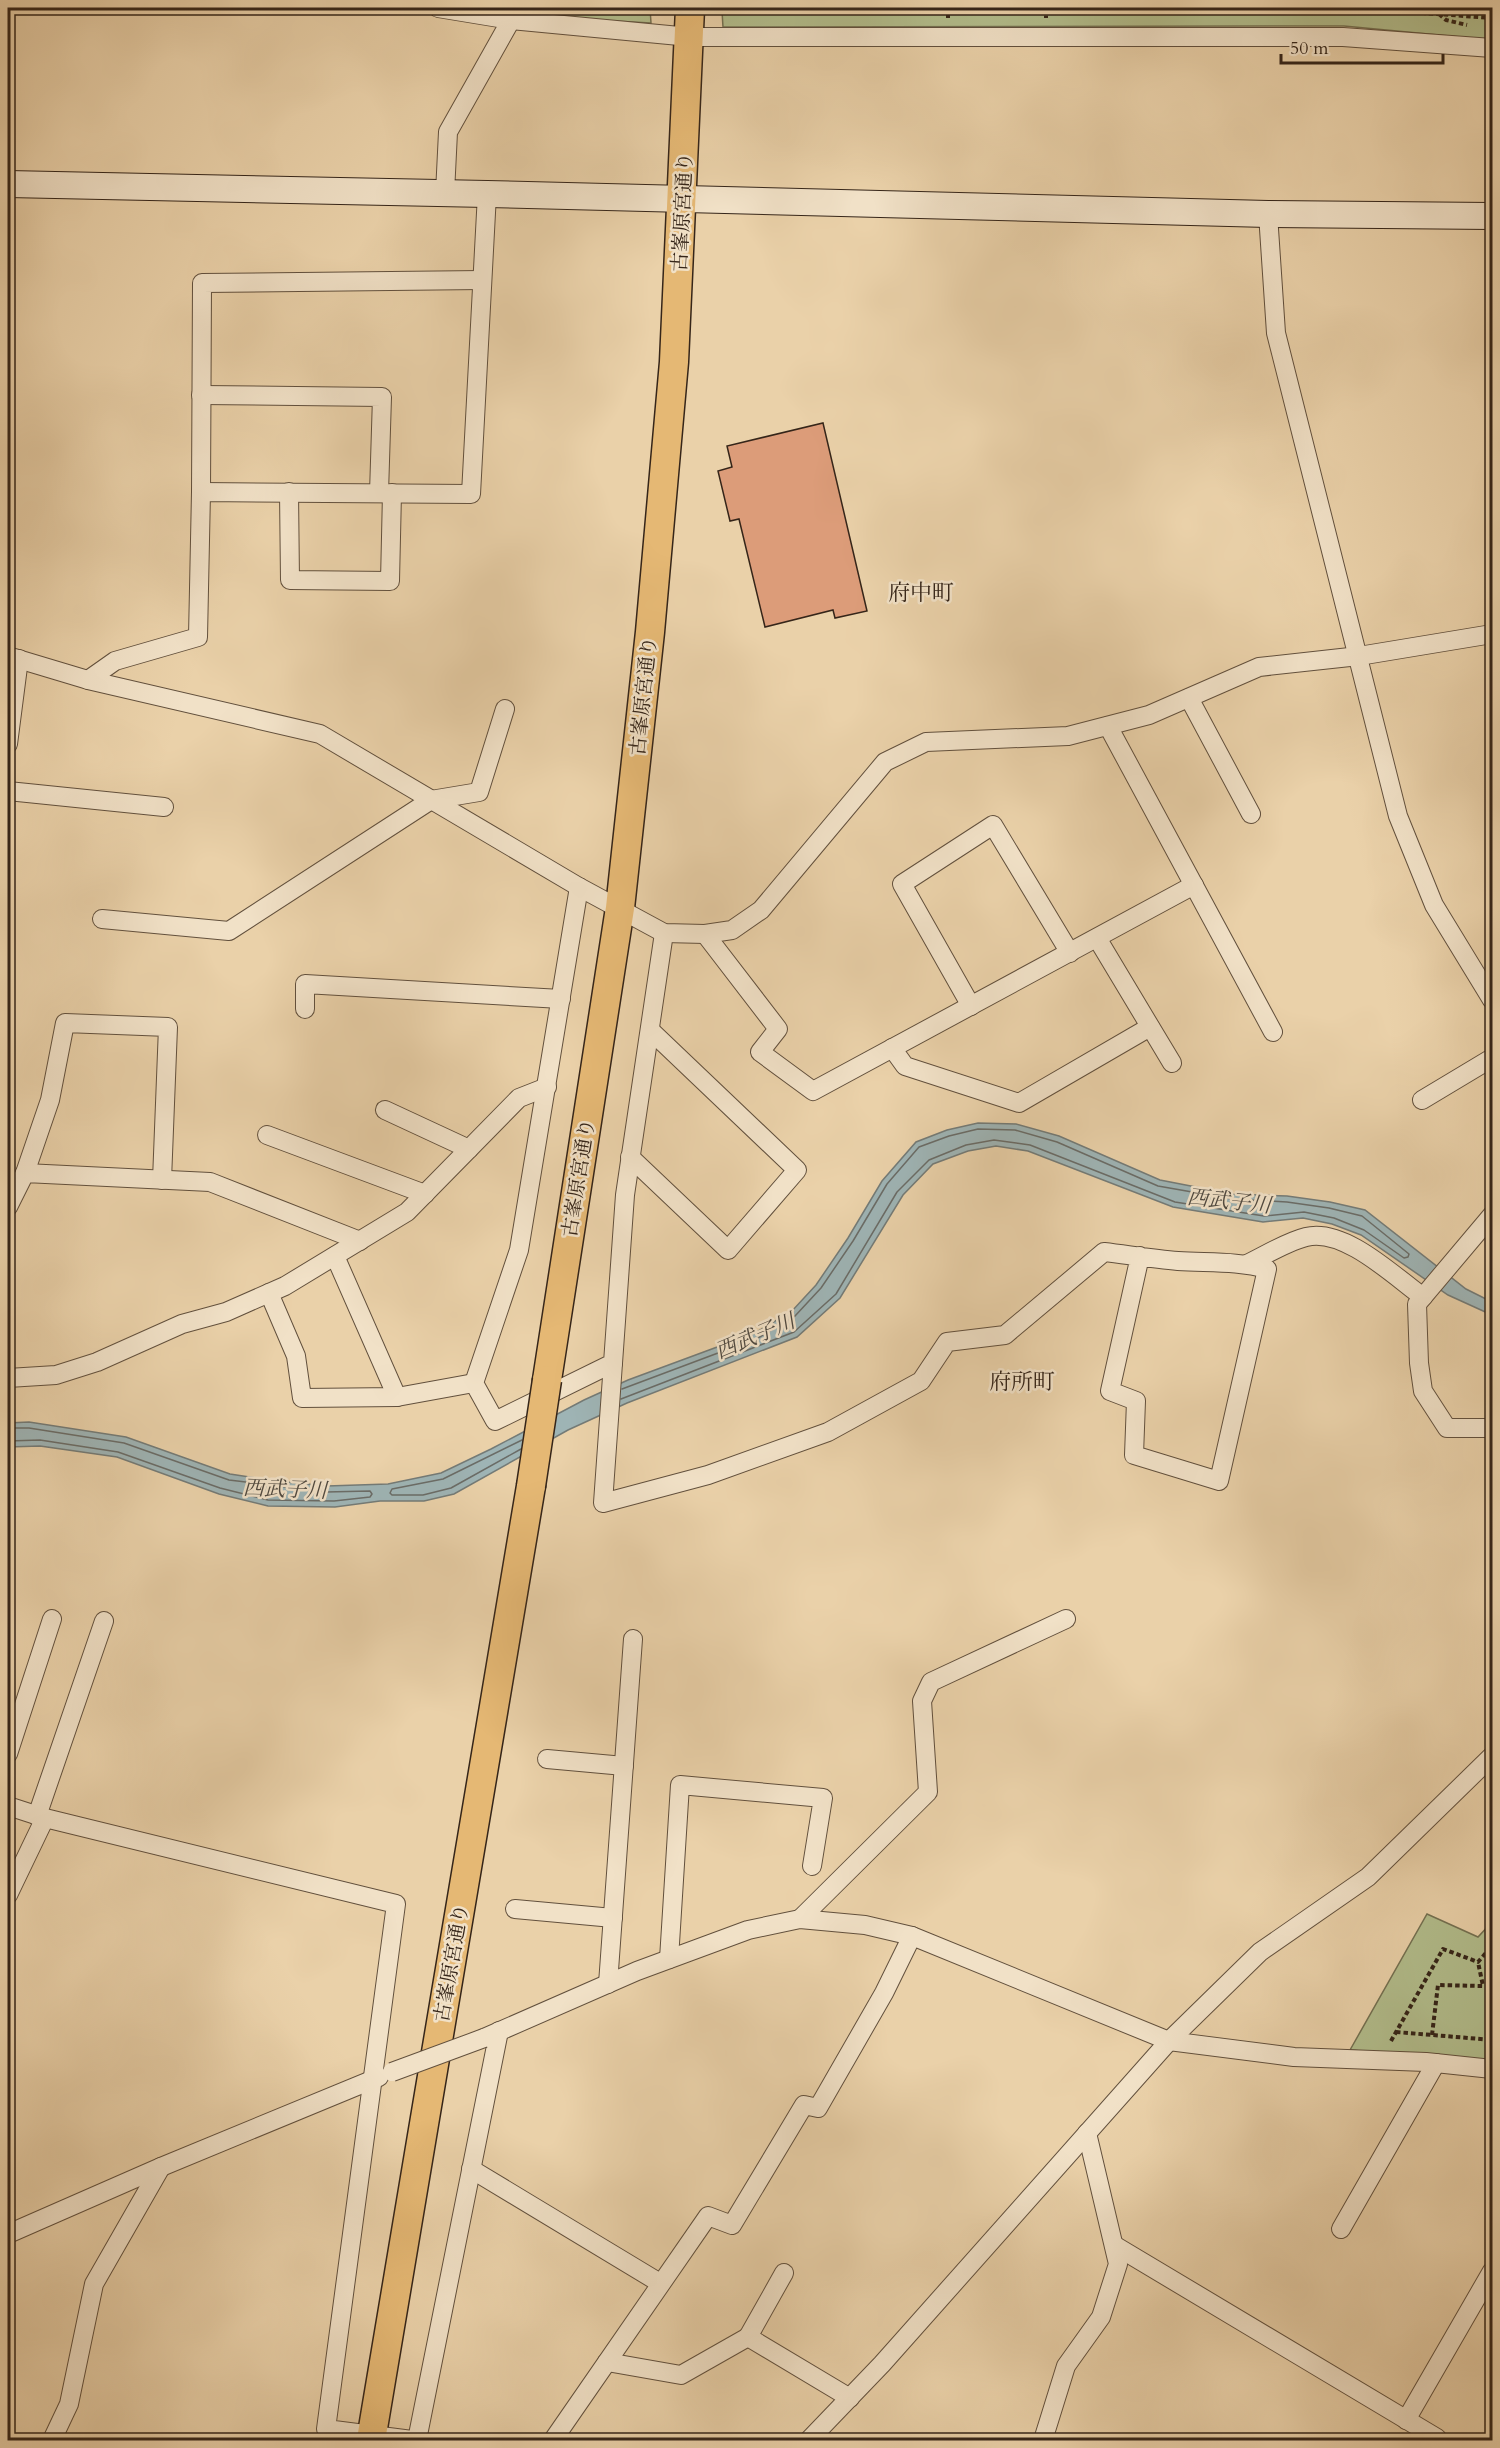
<svg xmlns="http://www.w3.org/2000/svg" width="1500" height="2448" viewBox="0 0 1500 2448" font-family="Cardo,'Noto Serif JP',serif">
	<style>
		.green { fill: #b2bd8c; stroke: #747152; stroke-width: 1.5 }
		.water { fill: #9eb4b5; stroke: #747b77; stroke-width: 1.5 }
		.lines { fill: none; stroke-linecap: round; stroke-linejoin: round }
		.shore { stroke: #6a6c67; stroke-width: 1.5 }
		.building { fill: #dc9c79; stroke: #352519; stroke-width: 1.5 }
		.street-casing { stroke: #62503d; stroke-width: 20 }
		.secondary-casing { stroke: #352519; stroke-width: 28 }
		.primary-casing { stroke: #352519; stroke-width: 31 }
		.path { stroke: #352519; stroke-width: 4; stroke-dasharray: 4.5 3; stroke-linecap: butt }
		.street { stroke: #f1e1c7; stroke-width: 18 }
		.secondary { stroke: #f1e1c7; stroke-width: 26 }
		.primary { stroke: #e5b874; stroke-width: 28 }
		.street-bridge-casing { stroke: #62503d; stroke-width: 20; stroke-linecap: butt }
		.primary-bridge-casing { stroke: #352519; stroke-width: 31; stroke-linecap: butt }
		.street-bridge { stroke: #f1e1c7; stroke-width: 18 }
		.primary-bridge { stroke: #e5b874; stroke-width: 28 }
		.labels { text-anchor: middle; stroke-width: 5; stroke-linejoin: round; paint-order: stroke }
		.street-label { font-size: 20px; fill: #352519; stroke: #f1e1c7 }
		.water-label { font-size: 21px; font-style: italic; fill: #4f4940; stroke: #f1e1c7 }
		.quarter-label { font-size: 22px; fill: #352519; stroke: #f1e1c7 }
	</style>
	<rect width="100%" height="100%" fill="#ead1a9"/>
	<filter id="stains"><feTurbulence type="fractalNoise" baseFrequency=".00333" numOctaves="4"/><feColorMatrix values="0 0 0 0 .2 0 0 0 0 .09 0 0 0 0 .02 0 0 0 .5 -.17"/></filter>
	<radialGradient id="worn" r=".72"><stop offset=".6" stop-color="#630" stop-opacity="0"/><stop offset="1" stop-color="#630" stop-opacity=".3"/></radialGradient>
	<g class="green">
		<polygon points="492,8 650,8 651,23 577,19"/>
		<polygon points="668,8 1492,8 1492,40 1344,26 723,27 722,11"/>
		<polygon points="1427,1914 1478,1937 1492,1922 1492,2062 1350,2050"/>
	</g>
	<polygon class="water" points="978,1123 1016,1124 1059,1136 1160,1180 1232,1194 1287,1196 1330,1202 1365,1210 1466,1289 1492,1302 1492,1315 1448,1295 1361,1235 1332,1224 1303,1218 1263,1222 1173,1207 1028,1151 996,1146 968,1151 933,1164 903,1195 840,1298 797,1337 627,1403 568,1430 454,1494 424,1501 380,1501 335,1507 268,1506 219,1494 117,1457 40,1446 8,1447 8,1423 29,1422 126,1437 230,1474 276,1481 327,1486 388,1484 441,1473 491,1449 584,1400 628,1380 755,1333 792,1311 816,1285 848,1238 882,1181 916,1142 947,1130"/>
	<g class="lines">
		<g class="shore">
			<polyline points="621,1399 794,1332 836,1294 897,1192 929,1160 966,1145 994,1140 1030,1145 1175,1202 1264,1216 1304,1212 1334,1218 1364,1230 1404,1258 1408,1257 1409,1254 1362,1216 1329,1208 1287,1202 1232,1199 1158,1186 1057,1142 1015,1130 978,1129 949,1136 919,1147 887,1184 853,1241 821,1288 795,1316 758,1338 622,1389"/>
			<polyline points="8,1428 29,1428 124,1443 229,1480 326,1492 370,1491 372,1494 370,1497 334,1501 268,1500 220,1488 118,1452 40,1440 8,1441"/>
			<polyline points="521,1449 451,1488 423,1495 392,1495 390,1493 392,1489 443,1479 522,1440"/>
		</g>
	</g>
	<polygon class="building" points="823,423 867,611 835,618 833,610 765,627 739,519 730,521 718,471 732,467 727,446"/>
	<g class="lines">
		<g class="street-casing">
			<g id="street">
				<polyline points="438,8 511,20 690,37 1343,37 1492,48"/>
				<polyline points="445,193 448,132 511,20"/>
				<polyline points="1268,214 1276,333 1398,816 1434,905 1492,1000"/>
				<polyline points="201,395 382,397 379,493"/>
				<polyline points="201,492 202,283 482,280"/>
				<polyline points="289,492 290,580 390,581 392,493"/>
				<polyline points="8,656 88,680 320,734 579,887 664,933 705,934 732,930 761,910 885,762 926,742 1068,736 1149,715 1259,667 1359,656 1492,634"/>
				<polyline points="88,680 115,661 198,637 201,492 471,494 487,194"/>
				<polyline points="1189,698 1251,814"/>
				<polyline points="1108,726 1273,1032"/>
				<polyline points="8,744 19,659"/>
				<polyline points="8,791 164,807"/>
				<polyline points="579,887 519,1250 474,1383 495,1421 613,1363 625,1195 664,933"/>
				<polyline points="102,919 229,931 431,800 479,792 505,709"/>
				<polyline points="705,934 778,1029 760,1052 813,1091 1194,885"/>
				<polyline points="1097,938 1172,1063"/>
				<polyline points="971,1006 902,884 993,825 1070,953"/>
				<polyline points="305,1009 305,984 561,999"/>
				<polyline points="892,1048 905,1066 1019,1103 1150,1027"/>
				<polyline points="1422,1100 1492,1058"/>
				<polyline points="385,1110 469,1149"/>
				<polyline points="267,1135 425,1194"/>
				<polyline points="630,1157 728,1250 797,1170 650,1030"/>
				<polyline points="25,1173 50,1100 65,1023 168,1027 162,1180"/>
				<polyline points="8,1207 25,1173 210,1182 360,1241"/>
				<polyline points="1492,1215 1417,1304 1419,1363 1423,1391 1447,1428 1492,1428"/>
				<polyline points="335,1256 397,1397"/>
				<path d="M1247,1264C1266,1255 1286,1242 1306,1237C1344,1227 1395,1277 1423,1297"/>
				<polyline points="269,1293 296,1356 302,1398 397,1397 474,1383"/>
				<path d="M613,1363L603,1503L708,1475L828,1432L921,1381L947,1342L1005,1335L1104,1252C1129,1255 1154,1259 1178,1261C1208,1263 1238,1261 1267,1269L1219,1481L1134,1455L1136,1401L1110,1391L1140,1256"/>
				<polyline points="8,1378 56,1375 97,1362 182,1324 226,1312 285,1286 407,1212 519,1098 547,1087"/>
				<polyline points="8,1754 52,1619"/>
				<polyline points="547,1759 624,1766"/>
				<polyline points="8,1806 45,1818 396,1904 326,2429 412,2440"/>
				<polyline points="37,1816 104,1621"/>
				<polyline points="8,1895 45,1818"/>
				<polyline points="515,1909 613,1918"/>
				<polyline points="800,1919 928,1792 922,1701 931,1682 1066,1619"/>
				<polyline points="669,1959 680,1785 823,1798 812,1866"/>
				<polyline points="608,1984 633,1639"/>
				<polyline points="484,2038 637,1971 748,1930 800,1919 865,1925 912,1936 1169,2041 1294,2057 1426,2062 1492,2069"/>
				<polyline points="471,2169 660,2283"/>
				<polyline points="1341,2229 1436,2063"/>
				<polyline points="8,2234 161,2167 379,2077"/>
				<polyline points="1114,2245 1437,2438 1436,2440"/>
				<polyline points="784,2273 748,2337 850,2398"/>
				<polyline points="607,2362 681,2375 748,2337"/>
				<polyline points="1406,2420 1492,2271"/>
				<polyline points="52,2440 69,2404 94,2284 161,2167"/>
				<polyline points="417,2440 499,2031"/>
				<polyline points="553,2440 708,2216 732,2225 804,2105 818,2108 884,1993 912,1936"/>
				<polyline points="809,2440 882,2364 1169,2041 1260,1952 1368,1877 1492,1756"/>
				<polyline points="1043,2440 1066,2366 1101,2317 1118,2264 1087,2133"/>
			</g>
		</g>
		<g class="secondary-casing">
			<polyline id="secondary" points="8,184 487,194 1268,214 1492,216"/>
		</g>
		<g class="primary-casing">
			<g id="primary">
				<polyline points="547,1380 620,908 650,632 674,362 690,8"/>
				<polyline points="371,2440 531,1486"/>
			</g>
		</g>
		<g class="path">
			<polyline points="1046,8 1046,18"/>
			<polyline points="1354,8 1492,18"/>
			<polyline points="1439,14 1446,20 1467,25"/>
			<polyline points="948,18 948,8"/>
			<polyline points="1396,2032 1492,2040"/>
			<polyline points="1432,2035 1438,1985 1483,1986 1478,1962"/>
			<polyline points="1391,2041 1443,1949 1478,1962 1492,1946"/>
		</g>
		<use href="#street" class="street"/>
		<use href="#secondary" class="secondary"/>
		<use href="#primary" class="primary"/>
		<g class="street-bridge-casing">
			<polyline id="street-bridge" points="392,2072 484,2038"/>
		</g>
		<g class="primary-bridge-casing">
			<polyline id="primary-bridge" points="531,1486 547,1380"/>
		</g>
		<use href="#street-bridge" class="street-bridge"/>
		<use href="#primary-bridge" class="primary-bridge"/>
	</g>
	<g class="labels">
		<g class="street-label">
			<text transform="translate(682 212) rotate(-87)" y="7">古峯原宮通り</text>
			<text transform="translate(643 696) rotate(-84)" y="7">古峯原宮通り</text>
			<text transform="translate(578 1178) rotate(-81)" y="7">古峯原宮通り</text>
			<text transform="translate(451 1963) rotate(-80)" y="7">古峯原宮通り</text>
		</g>
		<g class="water-label">
			<text transform="translate(1229 1201) rotate(6)" y="7">西武子川</text>
			<text transform="translate(755 1336) rotate(-23)" y="7">西武子川</text>
			<text transform="translate(285 1489) rotate(2)" y="7">西武子川</text>
		</g>
		<g class="quarter-label">
			<text x="921" y="600">府中町</text>
			<text x="1022" y="1389">府所町</text>
		</g>
	</g>
	<rect width="1500" height="2448" fill="none" stroke="#ead1a9" stroke-width="30"/>
	<rect x="9" y="9" width="1482" height="2430" fill="none" stroke="#352519" stroke-width="3"/>
	<rect x="15" y="15" width="1470" height="2418" fill="none" stroke="#352519" stroke-width="1.5"/>
	<path d="M1281 54v9h162v-9" fill="none" stroke="#352519" stroke-width="3"/>
	<text x="1290" y="54" font-size="18" fill="#352519" stroke="#f1e1c7" stroke-width="4.5" paint-order="stroke">50 m</text>
	<rect width="100%" height="100%" filter="url(#stains)"/>
	<rect width="100%" height="100%" fill="url(#worn)"/>
</svg>
